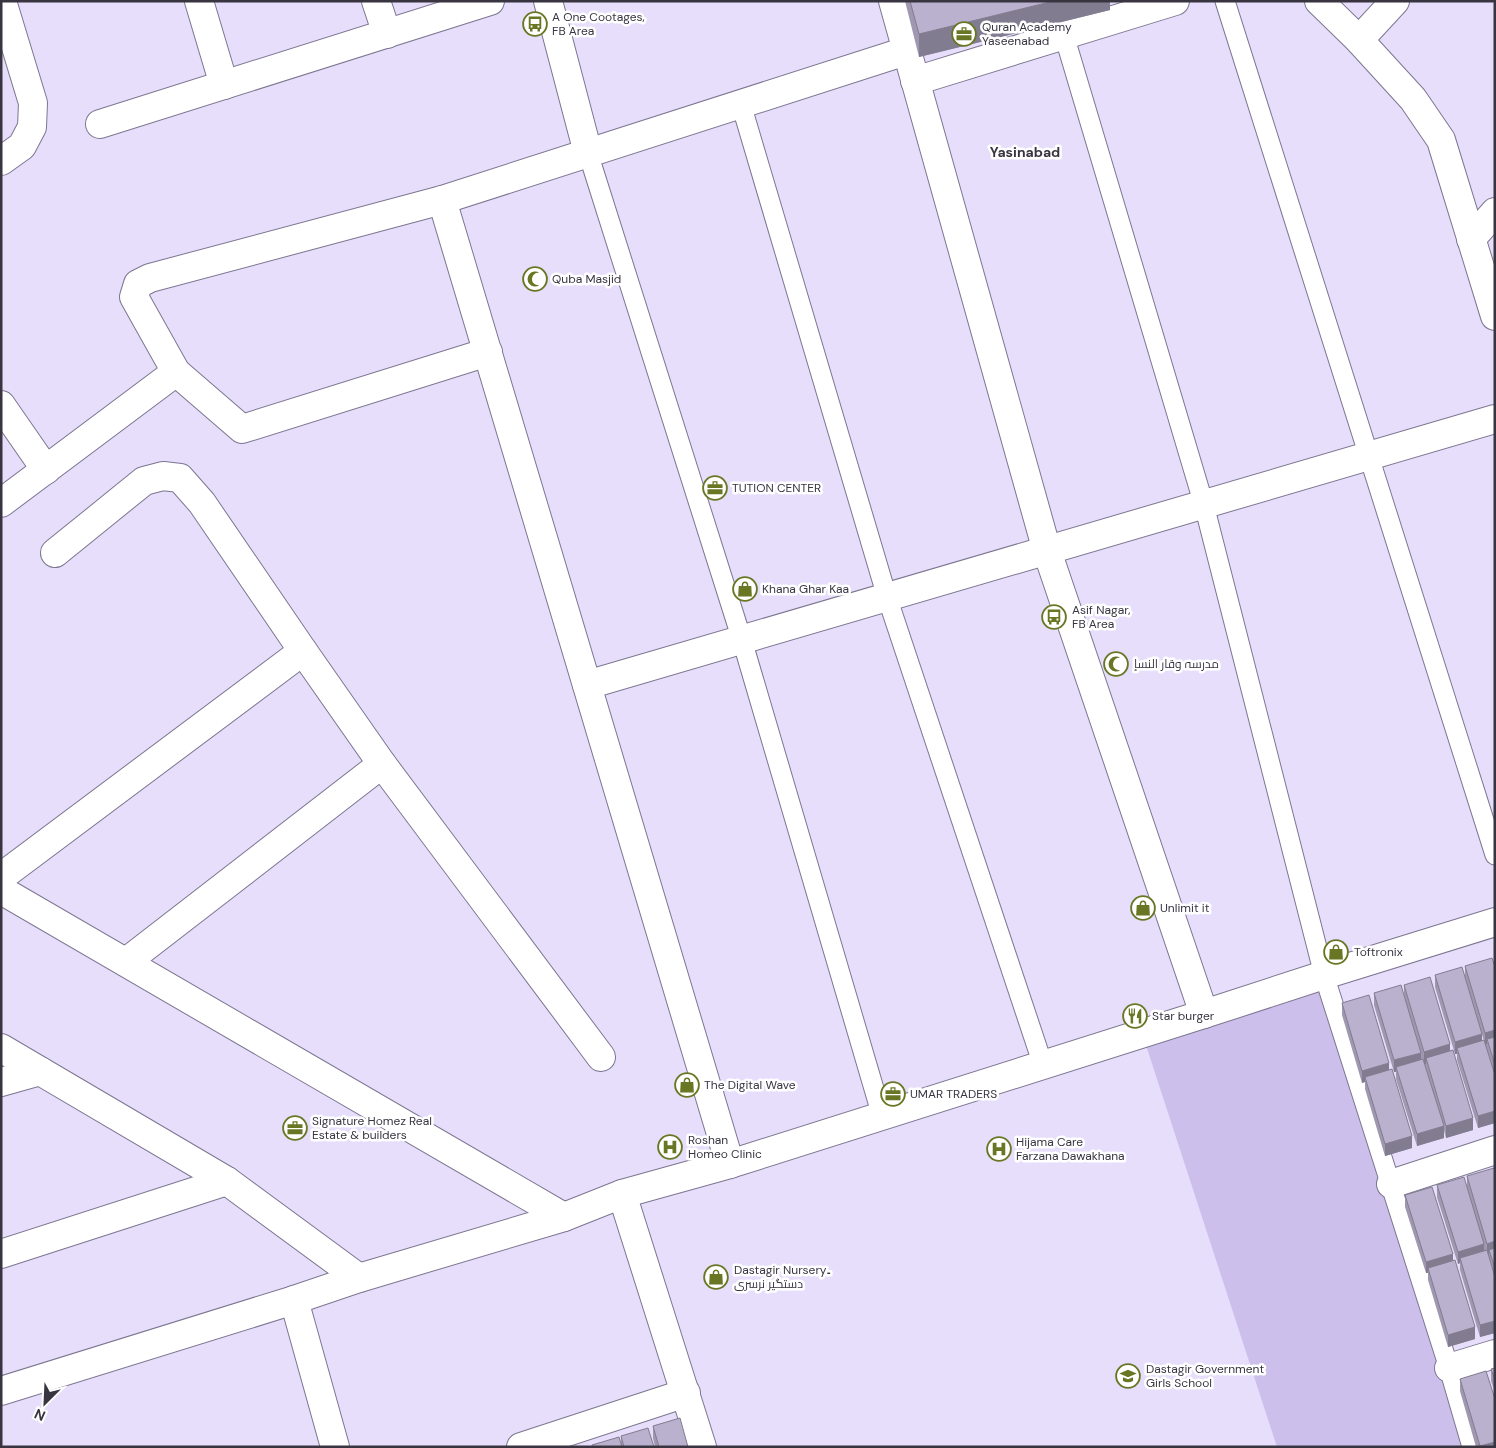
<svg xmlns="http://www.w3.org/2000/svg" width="1496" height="1448" viewBox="0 0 1496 1448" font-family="'DM Sans',Cairo,sans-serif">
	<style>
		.green { fill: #ccbfeb }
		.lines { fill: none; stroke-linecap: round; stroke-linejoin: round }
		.service-casing { stroke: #7d7690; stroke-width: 21 }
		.minor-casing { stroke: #7d7690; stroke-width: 30 }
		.tertiary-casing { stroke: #7d7690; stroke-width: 30 }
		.service { stroke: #fff; stroke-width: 19 }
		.minor { stroke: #fff; stroke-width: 28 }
		.tertiary { stroke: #fff; stroke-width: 28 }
		.wall { fill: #9f98b0; fill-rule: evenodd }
		.shaded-wall { fill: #827c90 }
		.building { fill: #b9b1cd; stroke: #827c90 }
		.labels { text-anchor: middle; stroke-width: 5; stroke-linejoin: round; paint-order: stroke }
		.poi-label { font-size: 12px; fill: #383541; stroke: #fff; text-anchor: start }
		.neighbourhood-label { font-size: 14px; font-weight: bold; fill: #383541; stroke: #fff }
	</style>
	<rect width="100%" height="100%" fill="#e6defb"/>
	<polygon class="green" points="1324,975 1471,1447 1277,1447 1142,1033"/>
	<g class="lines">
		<g class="service-casing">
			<g id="service">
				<polyline points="1225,1 1495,855"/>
				<polyline points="1064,35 1204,505 1324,975 1449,1368 1472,1447"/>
				<polyline points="741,104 887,597 1043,1065"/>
				<polyline points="588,153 742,640 882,1116"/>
			</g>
		</g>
		<g class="minor-casing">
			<g id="minor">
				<polyline points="199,1 224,85"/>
				<polyline points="376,1 387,34"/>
				<polyline points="548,1 588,153"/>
				<polyline points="893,1 1047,551 1204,1014"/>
				<polyline points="1359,40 1395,1"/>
				<polyline points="915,81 1175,1"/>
				<polyline points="100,124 490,1"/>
				<polyline points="1,161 22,146 32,127 33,103 2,1"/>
				<polyline points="442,200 730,1164"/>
				<polyline points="1471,239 1495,212"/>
				<polyline points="176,372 134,297 138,284 150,278 442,200 906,51"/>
				<polyline points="1,405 46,470"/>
				<polyline points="1,503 176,372 242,429 488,352"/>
				<polyline points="55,553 144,481 163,476 180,478 202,503 303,651 382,764"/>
				<polyline points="587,685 1495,419"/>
				<polyline points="1,877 303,651"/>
				<polyline points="1,890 564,1217"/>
				<polyline points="126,962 382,764 601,1057"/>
				<polyline points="1,1048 227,1181 359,1278"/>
				<polyline points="1,1082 40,1071"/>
				<polyline points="1391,1184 1495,1150"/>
				<polyline points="622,1194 702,1447"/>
				<polyline points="1,1254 227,1181"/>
				<polyline points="294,1300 335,1447"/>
				<polyline points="1449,1368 1495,1354"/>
				<polyline points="1,1391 294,1300 359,1278 564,1217 622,1194 730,1164 1204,1014 1324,975 1495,922"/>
				<polyline points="521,1447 686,1393"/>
			</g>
		</g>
		<g class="tertiary-casing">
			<polyline id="tertiary" points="1319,1 1359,40 1413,99 1441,140 1495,316"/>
		</g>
		<use href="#service" class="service"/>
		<use href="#minor" class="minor"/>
		<use href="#tertiary" class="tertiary"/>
	</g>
	<g class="wall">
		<polygon points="905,1 1110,1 1110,10 919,57"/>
		<path d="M1465,966L1495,967V1123L1478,1128L1457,1060V1054H1455L1435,987V975L1465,977ZM1478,1021L1484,1041H1482Z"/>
		<polygon points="1404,985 1450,1051 1473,1130 1446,1138 1444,1130 1444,1138 1417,1146 1396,1079 1396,1072 1394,1072 1374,1005 1374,993 1404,995"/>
		<polygon points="1342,1003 1389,1070 1412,1148 1385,1156 1365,1089 1365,1082 1362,1083 1342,1015"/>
		<polygon points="1495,1171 1495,1333 1480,1337 1460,1270 1460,1263 1458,1264 1437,1197 1437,1185 1467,1186 1467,1176"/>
		<polygon points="1405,1195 1453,1261 1475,1339 1448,1347 1428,1280 1428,1273 1426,1273 1405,1207"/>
		<polygon points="1495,1368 1495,1392 1491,1381 1491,1369"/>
		<polygon points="1460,1379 1495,1447 1476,1447 1460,1391"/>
		<polygon points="653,1426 688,1447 655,1447 653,1438"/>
		<polygon points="621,1436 654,1447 592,1447 592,1445 621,1444"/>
	</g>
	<g class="shaded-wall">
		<polygon points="1054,1 1110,1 1110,10 919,57 919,34"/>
		<polygon points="1495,1030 1495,1042 1487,1039 1487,1044 1485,1045 1485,1033"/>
		<polygon points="1482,1034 1482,1046 1457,1048 1457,1054 1455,1054 1455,1042"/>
		<polygon points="1450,1044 1450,1056 1426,1058 1426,1064 1424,1064 1424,1052"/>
		<polygon points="1421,1053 1421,1065 1396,1067 1396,1072 1394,1072 1394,1060"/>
		<polygon points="1389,1063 1389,1075 1365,1077 1365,1082 1362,1083 1362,1071"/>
		<polygon points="1495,1111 1495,1123 1478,1128 1478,1116"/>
		<polygon points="1473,1118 1473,1130 1446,1138 1446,1126"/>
		<polygon points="1444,1126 1444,1138 1417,1146 1417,1134"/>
		<polygon points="1412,1136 1412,1148 1385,1156 1385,1144"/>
		<polygon points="1495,1241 1495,1253 1489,1250 1489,1255 1487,1255 1487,1244"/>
		<polygon points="1484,1244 1484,1255 1460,1258 1460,1263 1458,1264 1458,1252"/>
		<polygon points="1453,1254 1453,1265 1428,1268 1428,1273 1426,1273 1426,1262"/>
		<polygon points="1495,1321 1495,1333 1480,1337 1480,1325"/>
		<polygon points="1475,1327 1475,1339 1448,1347 1448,1335"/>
		<polygon points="1495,1442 1495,1447 1480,1447 1480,1446"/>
	</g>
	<g class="building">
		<polygon points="910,1 1054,1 919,34"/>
		<polygon points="1492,958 1495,967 1495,1030 1485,1033 1465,966"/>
		<polygon points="1462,967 1482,1034 1455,1042 1435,975"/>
		<polygon points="1430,977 1450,1044 1424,1052 1404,985"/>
		<polygon points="1401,985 1421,1053 1394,1060 1374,993"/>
		<polygon points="1369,995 1389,1063 1362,1071 1342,1003"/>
		<polygon points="1495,1037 1495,1065 1487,1039"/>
		<polygon points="1484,1040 1495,1075 1495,1111 1478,1116 1457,1048"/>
		<polygon points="1453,1050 1473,1118 1446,1126 1426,1058"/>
		<polygon points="1423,1059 1444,1126 1417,1134 1396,1067"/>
		<polygon points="1392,1069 1412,1136 1385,1144 1365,1077"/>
		<polygon points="1494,1168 1495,1171 1495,1241 1487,1244 1467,1176"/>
		<polygon points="1464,1177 1484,1244 1458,1252 1437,1185"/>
		<polygon points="1432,1187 1453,1254 1426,1262 1405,1195"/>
		<polygon points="1495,1248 1495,1268 1489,1250"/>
		<polygon points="1487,1250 1495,1277 1495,1321 1480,1325 1460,1258"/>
		<polygon points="1455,1260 1475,1327 1448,1335 1428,1268"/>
		<polygon points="1495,1368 1495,1380 1491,1369"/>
		<polygon points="1486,1371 1495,1399 1495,1442 1480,1446 1460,1379"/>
		<polygon points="680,1418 688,1447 659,1447 653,1426"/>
		<polygon points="648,1428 654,1447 624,1447 621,1436"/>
		<polygon points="619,1437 622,1447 592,1447 592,1445"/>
	</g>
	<defs>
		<g id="bus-ring" transform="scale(1.25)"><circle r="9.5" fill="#fff" stroke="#697724" stroke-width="1.5"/><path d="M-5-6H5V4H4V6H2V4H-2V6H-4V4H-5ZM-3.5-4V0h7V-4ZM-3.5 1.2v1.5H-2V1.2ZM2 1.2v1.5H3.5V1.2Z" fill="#697724"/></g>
		<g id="office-ring" transform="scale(1.25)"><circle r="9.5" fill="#fff" stroke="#697724" stroke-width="1.5"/><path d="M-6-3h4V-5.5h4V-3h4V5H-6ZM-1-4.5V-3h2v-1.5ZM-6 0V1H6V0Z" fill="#697724"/></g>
		<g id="mosque-ring" transform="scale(1.25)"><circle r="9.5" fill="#fff" stroke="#697724" stroke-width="1.5"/><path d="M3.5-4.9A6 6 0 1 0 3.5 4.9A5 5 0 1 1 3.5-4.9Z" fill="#697724"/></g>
		<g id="shop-ring" transform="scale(1.25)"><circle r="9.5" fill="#fff" stroke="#697724" stroke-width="1.5"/><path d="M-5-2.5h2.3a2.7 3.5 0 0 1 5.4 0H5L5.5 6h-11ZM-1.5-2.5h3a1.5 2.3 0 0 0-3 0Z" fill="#697724"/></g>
		<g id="restaurant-ring" transform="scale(1.25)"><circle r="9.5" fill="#fff" stroke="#697724" stroke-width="1.5"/><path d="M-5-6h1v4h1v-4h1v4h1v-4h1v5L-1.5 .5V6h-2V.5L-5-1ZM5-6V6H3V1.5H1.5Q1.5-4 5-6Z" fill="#697724"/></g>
		<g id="hospital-ring" transform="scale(1.25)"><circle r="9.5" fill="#fff" stroke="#697724" stroke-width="1.5"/><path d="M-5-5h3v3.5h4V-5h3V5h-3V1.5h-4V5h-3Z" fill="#697724"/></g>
		<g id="school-ring" transform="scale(1.25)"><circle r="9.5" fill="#fff" stroke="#697724" stroke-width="1.5"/><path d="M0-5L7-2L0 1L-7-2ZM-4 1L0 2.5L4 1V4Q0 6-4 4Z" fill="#697724"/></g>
	</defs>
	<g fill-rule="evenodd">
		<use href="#bus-ring" x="535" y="24"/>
		<use href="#office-ring" x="964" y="34"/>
		<use href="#mosque-ring" x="535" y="279"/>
		<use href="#office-ring" x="715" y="488"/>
		<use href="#shop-ring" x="745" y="589"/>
		<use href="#bus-ring" x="1054" y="617"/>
		<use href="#mosque-ring" x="1116" y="664"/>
		<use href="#shop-ring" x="1143" y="908"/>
		<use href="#shop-ring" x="1336" y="952"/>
		<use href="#restaurant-ring" x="1135" y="1016"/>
		<use href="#shop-ring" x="687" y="1085"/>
		<use href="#office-ring" x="893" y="1094"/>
		<use href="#office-ring" x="295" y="1128"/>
		<use href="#hospital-ring" x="670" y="1147"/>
		<use href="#hospital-ring" x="999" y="1149"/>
		<use href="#shop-ring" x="716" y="1277"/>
		<use href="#school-ring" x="1128" y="1376"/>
	</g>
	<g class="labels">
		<g class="poi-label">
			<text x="552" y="21">A One Cootages,<tspan x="552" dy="14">FB Area</tspan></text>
			<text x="982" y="31">Quran Academy<tspan x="982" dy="14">Yaseenabad</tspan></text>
			<text x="552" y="283">Quba Masjid</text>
			<text x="732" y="492">TUTION CENTER</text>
			<text x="762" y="593">Khana Ghar Kaa</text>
			<text x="1072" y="614">Asif Nagar,<tspan x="1072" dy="14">FB Area</tspan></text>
			<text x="1134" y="668">مدرسہ وقار النسإ</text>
			<text x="1160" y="912">Unlimit it</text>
			<text x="1354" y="956">Toftronix</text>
			<text x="1152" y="1020">Star burger</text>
			<text x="704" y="1089">The Digital Wave</text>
			<text x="910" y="1098">UMAR TRADERS</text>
			<text x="312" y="1125">Signature Homez Real<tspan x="312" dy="14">Estate &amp; builders</tspan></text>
			<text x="688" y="1144">Roshan<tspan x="688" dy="14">Homeo Clinic</tspan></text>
			<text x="1016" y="1146">Hijama Care<tspan x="1016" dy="14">Farzana Dawakhana</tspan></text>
			<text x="734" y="1274">Dastagir Nursery۔<tspan x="734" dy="14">دستگیر نرسری</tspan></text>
			<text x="1146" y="1373">Dastagir Government<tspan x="1146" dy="14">Girls School</tspan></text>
		</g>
		<g class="neighbourhood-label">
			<text x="1025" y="157">Yasinabad</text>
		</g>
	</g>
	<rect width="1496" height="1448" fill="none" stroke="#383541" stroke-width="5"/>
	<g transform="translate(45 1403) rotate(204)" stroke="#ffffff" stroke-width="4" paint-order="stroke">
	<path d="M0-4L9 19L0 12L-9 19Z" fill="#383541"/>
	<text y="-8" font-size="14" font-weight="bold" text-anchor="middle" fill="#383541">N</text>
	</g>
</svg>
